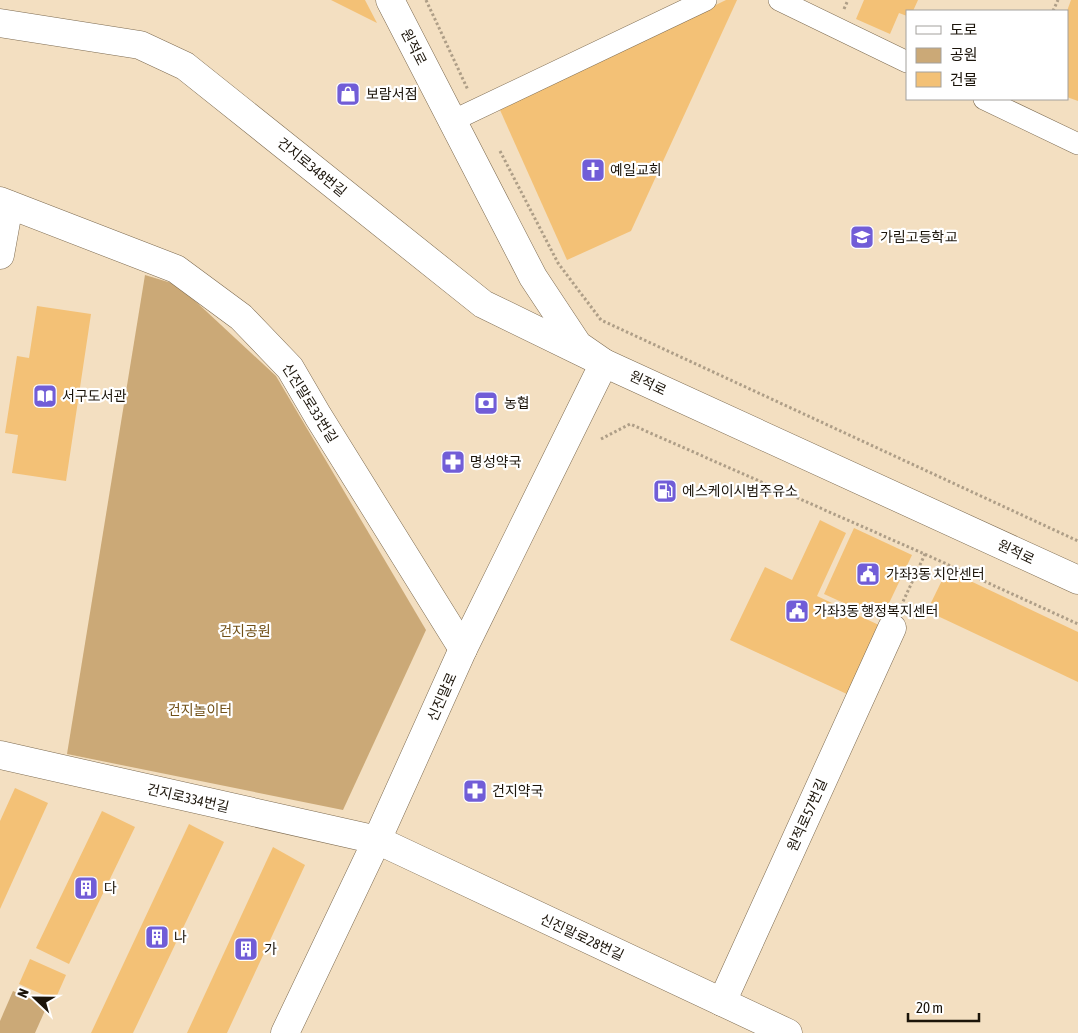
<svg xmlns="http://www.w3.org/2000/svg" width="1078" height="1033" viewBox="0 0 1078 1033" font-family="'Asap Condensed','Noto Sans KR',sans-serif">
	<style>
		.green { fill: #cba977 }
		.building { fill: #f3c176 }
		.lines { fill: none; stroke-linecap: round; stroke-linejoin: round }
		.pedestrian-casing { stroke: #7d6b51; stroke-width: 22 }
		.minor-casing { stroke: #7d6b51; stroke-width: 29 }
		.tertiary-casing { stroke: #7d6b51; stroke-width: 29 }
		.path { stroke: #ae9e87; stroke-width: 3; stroke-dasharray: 2.5 2.5; stroke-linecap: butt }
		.pedestrian { stroke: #fff; stroke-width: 21 }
		.minor { stroke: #fff; stroke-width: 28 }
		.tertiary { stroke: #fff; stroke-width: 28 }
		.labels { text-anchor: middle; stroke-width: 4.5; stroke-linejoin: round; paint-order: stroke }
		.street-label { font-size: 14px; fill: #1b140a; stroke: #fff }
		.poi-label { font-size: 14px; fill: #1b140a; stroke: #fff; text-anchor: start }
		.park-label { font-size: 14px; fill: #715017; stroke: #fff }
	</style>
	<rect width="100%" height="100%" fill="#f3dfc1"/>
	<g class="green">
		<polygon points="145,275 178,285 276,376 426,630 343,810 67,754"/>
		<polygon points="13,991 47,1006 35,1033 0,1033 0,1021"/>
	</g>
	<g class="building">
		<polygon points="331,0 365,0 377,23"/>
		<polygon points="726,0 737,0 631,231 567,260 500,110"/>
		<polygon points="864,0 918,0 913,11 907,11 907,16 899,13 890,34 856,19"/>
		<polygon points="1071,0 1078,0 1078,101 1067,97 1067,11"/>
		<polygon points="37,306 91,314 66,481 12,473 18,435 5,433 17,356 29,358"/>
		<polygon points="820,520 846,533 817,596 881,626 849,695 730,640 765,567 792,580"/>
		<polygon points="854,528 912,555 881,620 824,594"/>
		<polygon points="947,570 1078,632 1078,682 927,611"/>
		<polygon points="15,788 48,803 0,909 0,821"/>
		<polygon points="102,811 135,827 69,964 36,948"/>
		<polygon points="189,824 224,842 133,1033 91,1033"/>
		<polygon points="273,847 305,865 227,1033 187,1033"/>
		<polygon points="30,959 66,975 55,1000 19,984"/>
	</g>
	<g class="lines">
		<g class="pedestrian-casing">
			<g id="pedestrian">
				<polyline points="779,0 907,62"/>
				<polyline points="984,99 1078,144"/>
				<polyline points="452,121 706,0"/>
			</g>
		</g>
		<g class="minor-casing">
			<g id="minor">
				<polyline points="0,201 176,269 241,317 290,368 318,416 463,649"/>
				<polyline points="0,255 9,205"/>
				<polyline points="0,755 377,840 788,1033"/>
				<polyline points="722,1002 892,628"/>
			</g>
		</g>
		<g class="tertiary-casing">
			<g id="tertiary">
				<polyline points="390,0 533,277 578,345 604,363 1078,580"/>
				<polyline points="0,23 140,45 185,66 483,304 604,363 463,649 377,840 285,1033"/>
			</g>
		</g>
		<g class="path">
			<polyline points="426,0 468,90"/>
			<polyline points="844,9 848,0"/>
			<polyline points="1053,11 1058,0"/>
			<polyline points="500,151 558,263 601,320 1078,541"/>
			<polyline points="601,439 630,424 929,556 1078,624"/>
			<polyline points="901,606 925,554"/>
		</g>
		<use href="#pedestrian" class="pedestrian"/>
		<use href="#minor" class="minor"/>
		<use href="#tertiary" class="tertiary"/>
	</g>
	<defs>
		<g id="shop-square" transform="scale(1.25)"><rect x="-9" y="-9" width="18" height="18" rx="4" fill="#715dd7" stroke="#fff"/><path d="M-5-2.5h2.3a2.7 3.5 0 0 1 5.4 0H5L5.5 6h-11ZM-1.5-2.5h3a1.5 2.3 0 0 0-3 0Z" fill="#fff"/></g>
		<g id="church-square" transform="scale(1.25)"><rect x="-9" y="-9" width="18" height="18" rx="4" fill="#715dd7" stroke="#fff"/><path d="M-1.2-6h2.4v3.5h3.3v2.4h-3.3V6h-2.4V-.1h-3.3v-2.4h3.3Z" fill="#fff"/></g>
		<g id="school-square" transform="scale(1.25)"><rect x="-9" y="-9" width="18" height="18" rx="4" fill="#715dd7" stroke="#fff"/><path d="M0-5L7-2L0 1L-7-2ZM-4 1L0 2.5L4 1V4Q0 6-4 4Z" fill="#fff"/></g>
		<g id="library-square" transform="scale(1.25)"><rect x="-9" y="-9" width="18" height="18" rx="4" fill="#715dd7" stroke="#fff"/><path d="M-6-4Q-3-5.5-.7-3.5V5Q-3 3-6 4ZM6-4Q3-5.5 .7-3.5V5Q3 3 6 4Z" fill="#fff"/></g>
		<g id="bank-square" transform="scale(1.25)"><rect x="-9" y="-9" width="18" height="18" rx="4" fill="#715dd7" stroke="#fff"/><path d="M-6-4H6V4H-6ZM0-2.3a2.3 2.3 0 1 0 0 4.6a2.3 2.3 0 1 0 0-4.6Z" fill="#fff"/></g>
		<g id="pharmacy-square" transform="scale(1.25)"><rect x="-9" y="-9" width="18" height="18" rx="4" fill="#715dd7" stroke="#fff"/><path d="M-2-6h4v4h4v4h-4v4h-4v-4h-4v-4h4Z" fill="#fff"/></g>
		<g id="fuel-square" transform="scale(1.25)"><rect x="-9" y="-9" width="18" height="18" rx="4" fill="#715dd7" stroke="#fff"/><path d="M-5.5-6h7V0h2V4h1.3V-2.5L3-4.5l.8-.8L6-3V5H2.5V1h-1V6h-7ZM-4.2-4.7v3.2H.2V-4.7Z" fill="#fff"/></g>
		<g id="civic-square" transform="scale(1.25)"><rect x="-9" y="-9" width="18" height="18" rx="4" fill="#715dd7" stroke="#fff"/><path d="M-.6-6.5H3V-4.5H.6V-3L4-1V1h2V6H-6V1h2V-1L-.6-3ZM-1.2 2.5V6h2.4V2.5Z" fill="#fff"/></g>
		<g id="building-square" transform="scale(1.25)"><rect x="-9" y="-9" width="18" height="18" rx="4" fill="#715dd7" stroke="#fff"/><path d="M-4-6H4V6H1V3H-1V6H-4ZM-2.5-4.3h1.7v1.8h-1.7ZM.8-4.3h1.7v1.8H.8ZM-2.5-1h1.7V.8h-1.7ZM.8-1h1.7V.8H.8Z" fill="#fff"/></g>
	</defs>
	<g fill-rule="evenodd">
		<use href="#shop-square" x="348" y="94"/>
		<use href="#church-square" x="593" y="170"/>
		<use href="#school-square" x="862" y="237"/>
		<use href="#library-square" x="45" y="396"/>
		<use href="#bank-square" x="486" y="403"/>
		<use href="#pharmacy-square" x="453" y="462"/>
		<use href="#fuel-square" x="665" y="491"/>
		<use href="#civic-square" x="868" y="574"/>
		<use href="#civic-square" x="797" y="611"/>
		<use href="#pharmacy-square" x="475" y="791"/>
		<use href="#building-square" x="86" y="888"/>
		<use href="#building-square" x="157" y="937"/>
		<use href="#building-square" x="246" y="949"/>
	</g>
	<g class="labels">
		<g class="street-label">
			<text transform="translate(414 47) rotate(63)" y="5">원적로</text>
			<text transform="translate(312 167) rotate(39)" y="5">건지로348번길</text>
			<text transform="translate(648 383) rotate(25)" y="5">원적로</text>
			<text transform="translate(310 403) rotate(58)" y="5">신진말로33번길</text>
			<text transform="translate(1016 552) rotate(25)" y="5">원적로</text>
			<text transform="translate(442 697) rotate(-66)" y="5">신진말로</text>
			<text transform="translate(188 798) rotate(13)" y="5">건지로334번길</text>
			<text transform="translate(807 815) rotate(-66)" y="5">원적로57번길</text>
			<text transform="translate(582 937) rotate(25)" y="5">신진말로28번길</text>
		</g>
		<g class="poi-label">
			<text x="366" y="99">보람서점</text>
			<text x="610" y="175">예일교회</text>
			<text x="880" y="242">가림고등학교</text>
			<text x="62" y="401">서구도서관</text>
			<text x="504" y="408">농협</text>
			<text x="470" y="467">명성약국</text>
			<text x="682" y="496">에스케이시범주유소</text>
			<text x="886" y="579">가좌3동 치안센터</text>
			<text x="814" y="616">가좌3동 행정복지센터</text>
			<text x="492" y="796">건지약국</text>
			<text x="104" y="893">다</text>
			<text x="174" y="942">나</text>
			<text x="264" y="954">가</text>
		</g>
		<g class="park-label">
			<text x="245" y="636">건지공원</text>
			<text x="200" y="715">건지놀이터</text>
		</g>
	</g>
	<rect x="906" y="10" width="162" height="90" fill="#ffffff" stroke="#a4a19d"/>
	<rect x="916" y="26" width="25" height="8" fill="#ffffff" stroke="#a4a19d"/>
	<text x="950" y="35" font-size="15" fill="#1b140a">도로</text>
	<rect x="916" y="48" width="25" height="15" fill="#cba977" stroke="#a4a19d"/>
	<text x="950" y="60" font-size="15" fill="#1b140a">공원</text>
	<rect x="916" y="72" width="25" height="15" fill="#f3c176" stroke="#a4a19d"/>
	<text x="950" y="85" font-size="15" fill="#1b140a">건물</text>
	<g transform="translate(35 998) rotate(292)" stroke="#ffffff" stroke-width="4" paint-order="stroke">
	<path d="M0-4L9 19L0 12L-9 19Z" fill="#1b140a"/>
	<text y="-8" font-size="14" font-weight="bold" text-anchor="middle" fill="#1b140a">N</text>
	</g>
	<path d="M908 1013v8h71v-8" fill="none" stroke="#1b140a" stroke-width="2.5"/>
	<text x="916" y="1013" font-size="15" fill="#1b140a" stroke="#ffffff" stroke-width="4" paint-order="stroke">20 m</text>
</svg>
